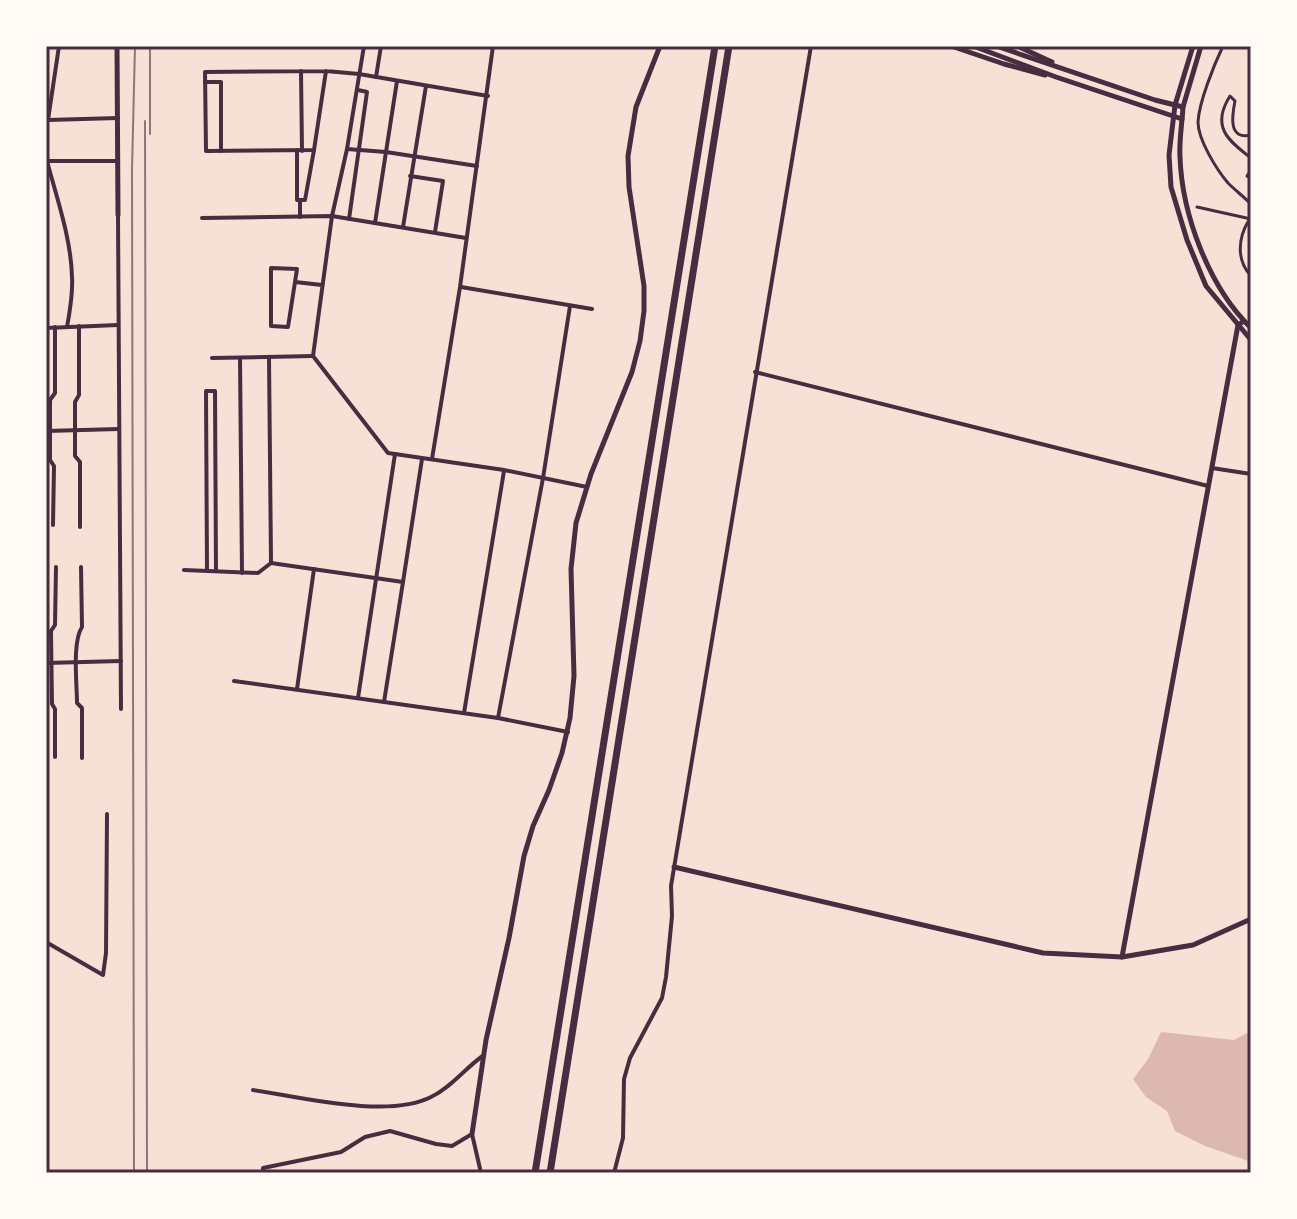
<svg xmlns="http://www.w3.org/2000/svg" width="1297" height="1219" viewBox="0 0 1297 1219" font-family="Barlow,sans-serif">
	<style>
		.water { fill: #dcb8b0 }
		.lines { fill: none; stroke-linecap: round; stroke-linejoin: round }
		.pedestrian { stroke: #4a2c40; stroke-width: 3 }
		.minor { stroke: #4a2c40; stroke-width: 4 }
		.tertiary { stroke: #4a2c40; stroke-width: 5 }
		.trunk { stroke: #4a2c40; stroke-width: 7 }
		.rail { stroke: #8f747c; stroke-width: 2 }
		.neatline { fill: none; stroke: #4a2c40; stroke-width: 3 }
	</style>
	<rect width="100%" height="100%" fill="#f7e1d7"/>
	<polygon class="water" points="1251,1031 1251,1162 1205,1146 1175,1131 1167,1111 1146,1097 1133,1079 1148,1059 1161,1032 1234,1040"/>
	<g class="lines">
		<g class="pedestrian">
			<path d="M1223,46C1214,65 1199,102 1198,122C1198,140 1217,170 1228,183C1235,190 1244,197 1251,204"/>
			<path d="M1251,135C1228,140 1232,116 1235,101L1230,96C1211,126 1227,140 1251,158"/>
			<polyline points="1251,170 1247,176 1251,179"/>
			<polyline points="1197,207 1251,219"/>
			<path d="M1249,220C1238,238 1236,260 1251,276"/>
		</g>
		<g class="minor">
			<polyline points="364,46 347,149 332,216 313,356 388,453 504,470 587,487"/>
			<polyline points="301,71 302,151"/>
			<polyline points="326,71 314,150 206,151 205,72 326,71 359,74 488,96"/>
			<polyline points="376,77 381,46"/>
			<polyline points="205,82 221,82 221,151"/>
			<polyline points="48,120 59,46"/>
			<polyline points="48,120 118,118"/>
			<polyline points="347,149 386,152 477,166"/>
			<polyline points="297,150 297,200 305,200 314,150"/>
			<path d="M47,161C57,199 71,238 72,277C73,294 70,311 67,327"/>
			<polyline points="48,161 118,161"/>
			<polyline points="410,176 443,181 435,232"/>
			<polyline points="118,215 121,709"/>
			<polyline points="300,217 300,200"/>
			<polyline points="202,218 332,216 466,238"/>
			<polyline points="349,219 367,92 358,90"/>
			<polyline points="375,223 397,81"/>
			<polyline points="403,227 426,86"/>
			<polyline points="295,282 297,269 271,268 271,326 288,327 295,282 322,285"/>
			<polyline points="461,287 592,309"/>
			<polyline points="79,326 79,395 75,402 75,456 80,462 80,527"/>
			<polyline points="46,328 118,325"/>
			<polyline points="269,357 271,563"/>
			<polyline points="212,358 313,356"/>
			<polyline points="240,358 242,573"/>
			<polyline points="755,372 1208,486"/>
			<polyline points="46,431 119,429"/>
			<polyline points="432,459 460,287 493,46"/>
			<polyline points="1212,468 1251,474"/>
			<polyline points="53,525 54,466 50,460 50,400 55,393 55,327"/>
			<path d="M81,567L82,627C72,642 77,684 77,703L82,708V758"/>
			<polyline points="184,570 258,573 271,563 403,582 422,459"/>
			<polyline points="207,571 206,391 215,391 216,571"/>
			<polyline points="46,663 121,661"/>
			<polyline points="234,681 498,718 568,732"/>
			<polyline points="297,689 314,569"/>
			<polyline points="358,698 395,454"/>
			<polyline points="384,702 403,582"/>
			<polyline points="464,713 504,471"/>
			<polyline points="498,718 543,478 570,306"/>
			<polyline points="55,757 55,709 52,704 51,631 55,625 56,567"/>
			<polyline points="46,942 103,975 106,953 107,814"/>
			<path d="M253,1090C300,1097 388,1119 431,1097C452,1087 465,1068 484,1055"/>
			<polyline points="263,1173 263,1168 341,1152 365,1137 390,1131 436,1144 452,1146 472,1134 481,1173"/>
			<polyline points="614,1173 623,1138 624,1079 630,1058 662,998 666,977 672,916 671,886 811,46"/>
		</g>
		<g class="tertiary">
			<polyline points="117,46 118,215"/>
			<polyline points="951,46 1004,64 1045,75"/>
			<polyline points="973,46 1056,77 1182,119"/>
			<path d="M996,46L1155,100L1183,107C1182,124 1179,141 1180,157C1182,215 1209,287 1251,328"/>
			<polyline points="1017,46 1052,62"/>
			<polyline points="1193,46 1175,105 1169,155 1171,187 1187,240 1206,286 1251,340"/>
			<polyline points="1183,107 1201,46"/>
			<polyline points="674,867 1043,953 1122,957 1193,945 1251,919"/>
			<polyline points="1122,957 1238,325 1244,321"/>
			<polyline points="472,1134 486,1040 509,938 524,856 533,826 549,790 562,753 570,718 574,676 571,569 576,523 591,474 632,372 640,341 644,311 644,286 629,187 628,156 636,107 660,46"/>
		</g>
		<g class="trunk">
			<polyline points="535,1173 715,46"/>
			<polyline points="550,1173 729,46"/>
		</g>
		<g class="rail">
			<polyline points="145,121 147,1173"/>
			<polyline points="150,134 150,46"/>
			<polyline points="134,1173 132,169 135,46"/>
		</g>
	</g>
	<rect width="1297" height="1219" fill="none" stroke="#fffaf5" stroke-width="96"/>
	<rect x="48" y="48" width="1201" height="1123" class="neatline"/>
</svg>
